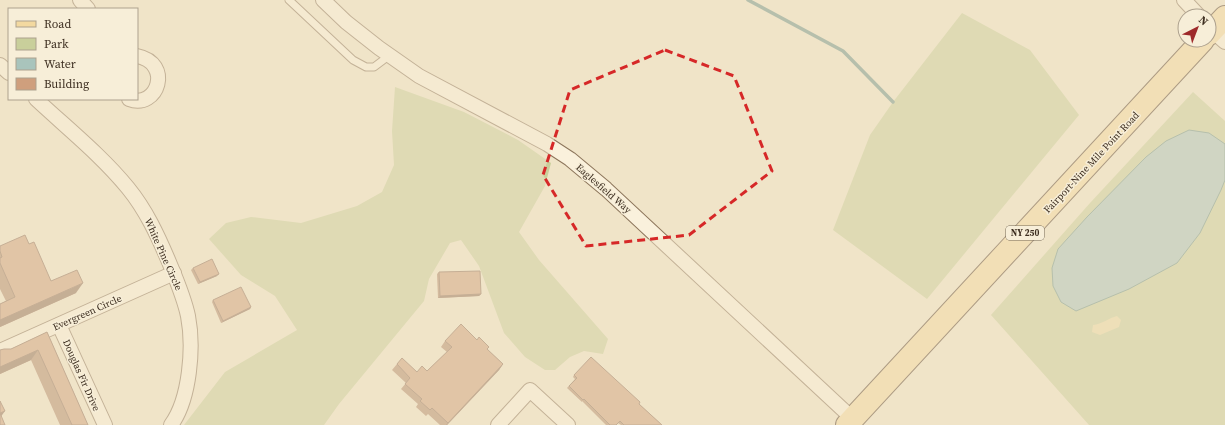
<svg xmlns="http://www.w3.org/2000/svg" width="1225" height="425" viewBox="0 0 1225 425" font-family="'Source Serif 4',serif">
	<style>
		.green { fill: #c9cf9b }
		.sand { fill: #ecd9a5 }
		.water { fill: #a9c4bc; stroke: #6f938a }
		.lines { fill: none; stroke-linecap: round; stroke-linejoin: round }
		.stream { stroke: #6f938a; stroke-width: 3.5 }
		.service-casing { stroke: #8d765c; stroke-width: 9 }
		.minor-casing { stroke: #8d765c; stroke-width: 16 }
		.primary-casing { stroke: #5b4430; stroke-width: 24 }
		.service { stroke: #faf1dc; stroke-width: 7 }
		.minor { stroke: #faf1dc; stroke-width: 14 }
		.primary { stroke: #f3d9a0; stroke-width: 22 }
		.wall { fill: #b2896c }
		.shaded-wall { fill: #916f58 }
		.building { fill: #cf9f7d; stroke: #916f58 }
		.marked { fill: none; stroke: #d62828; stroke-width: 3; stroke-dasharray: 8 5; stroke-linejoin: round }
		.labels { text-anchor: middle; stroke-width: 3; stroke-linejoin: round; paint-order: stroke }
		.shield { fill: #f7eed8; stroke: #756857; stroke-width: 1 }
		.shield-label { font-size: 9px; font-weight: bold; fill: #3d2e20 }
		.street-label { font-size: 10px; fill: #3d2e20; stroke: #f7eed8 }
	</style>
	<rect width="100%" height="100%" fill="#f0e4c8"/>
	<g class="green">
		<polygon points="962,13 1030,50 1079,115 927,299 833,230 870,135 893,102"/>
		<polygon points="395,87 464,112 518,140 551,163 545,186 519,232 539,260 608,339 603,354 584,351 570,357 555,370 545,370 525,357 504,333 479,266 461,240 450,243 429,279 424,301 339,404 324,425 184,425 225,372 297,330 275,296 241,275 209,239 226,223 251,217 301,223 357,206 382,192 394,165 392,131"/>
		<polygon points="1193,92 1225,121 1225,425 1089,425 991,315 1090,203"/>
	</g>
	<path class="sand" d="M1117,316L1121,320L1119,327L1100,335L1092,332L1093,325C1102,324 1109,318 1117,316Z"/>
	<polygon class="water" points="1189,130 1209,133 1225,144 1225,180 1221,190 1200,233 1177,263 1129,289 1076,311 1061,302 1053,286 1052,268 1058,249 1087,217 1146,157 1166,141"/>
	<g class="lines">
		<polyline class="stream" points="748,0 843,51 893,102"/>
		<g class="service-casing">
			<polyline id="service" points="289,0 353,60 366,67 374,67 390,55"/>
		</g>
		<g class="minor-casing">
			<g id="minor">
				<polyline points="80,0 88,9"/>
				<polyline points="323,0 346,22 379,48 419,76 547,144 570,159 606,189 853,419"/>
				<polyline points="1184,0 1199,16"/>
				<polyline points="1209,28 1225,42"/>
				<polyline points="0,65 9,73"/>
				<path d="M36,99C67,128 101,155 128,188C146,210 158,236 169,262C176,279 184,297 188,316C194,347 190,399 171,425"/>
				<path d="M129,99C158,110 173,63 137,56"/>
				<polyline points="59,325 105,425"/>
				<polyline points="0,351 174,273"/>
				<polyline points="498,425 530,390 568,425"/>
			</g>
		</g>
		<g class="primary-casing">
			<g id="primary">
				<polyline points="1209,34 1225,17"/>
				<polyline points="847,425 1203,40"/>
			</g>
		</g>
		<use href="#service" class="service"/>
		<use href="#minor" class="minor"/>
		<use href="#primary" class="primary"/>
	</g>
	<g class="wall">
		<polygon points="29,244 51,281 76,293 0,327 0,304 6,301 0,289 0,246"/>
		<polygon points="193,268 217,276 198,284 191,270"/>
		<polygon points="439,272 481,294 479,296 438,298 437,274"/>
		<polygon points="213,300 251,307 250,309 221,323 212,302"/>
		<polygon points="47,332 88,425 60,425 31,360 0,374 0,350 11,349"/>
		<polygon points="445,341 487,349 503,364 499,370 447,425 440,425 428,414 426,416 416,407 418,404 401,389 406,383 392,370 397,364 417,372 427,371 447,352 441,347"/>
		<polygon points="574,375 639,404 662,425 621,425 618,423 616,425 606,425 582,401 582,402 567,388 575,379 573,377"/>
	</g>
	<g class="shaded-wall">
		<polygon points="219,274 217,276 198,284 200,282"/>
		<polygon points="83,283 76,293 0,327 0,320"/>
		<polygon points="481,294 479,296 438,298 440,296"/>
		<polygon points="251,307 250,309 221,323 223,321"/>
		<polygon points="38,350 31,360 0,374 0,367"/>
		<polygon points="503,364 499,370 447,425 446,425"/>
		<polygon points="5,411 0,418 0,413"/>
	</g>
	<g class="building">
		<polygon points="25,235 29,244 34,242 51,281 77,270 83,283 0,320 0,304 15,297 0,263 0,258 2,257 0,251 0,246"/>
		<polygon points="212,259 219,274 200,282 193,268"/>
		<polygon points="480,271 481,294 440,296 439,272"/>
		<polygon points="241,287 251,307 223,321 213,300"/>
		<polygon points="461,324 477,340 479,337 489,347 487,349 503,364 448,423 432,408 430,410 420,401 422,399 405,384 410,378 397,364 402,358 417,372 422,366 427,371 452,347 445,341"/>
		<polygon points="47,332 88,425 72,425 38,350 0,367 0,350 4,349 11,349"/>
		<polygon points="591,357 640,402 639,404 662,425 624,425 620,421 616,425 610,425 584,399 583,400 569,386 577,378 574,375"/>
		<polygon points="0,401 5,411 0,413 5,425 0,425"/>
	</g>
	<path d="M0 0H1225V425H0ZM665,50L734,76L772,171L689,235L586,246L543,175L570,90Z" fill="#f0e4c8" fill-opacity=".55" fill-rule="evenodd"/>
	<path class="marked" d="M665,50L734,76L772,171L689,235L586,246L543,175L570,90Z"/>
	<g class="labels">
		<rect class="shield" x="1006" y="226" width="38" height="14" rx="3"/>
		<g class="shield-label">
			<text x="1025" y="236">NY 250</text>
		</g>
		<g class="street-label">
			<text transform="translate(1091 162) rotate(-47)" y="4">Fairport-Nine Mile Point Road</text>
			<text transform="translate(604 188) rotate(41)" y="4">Eaglesfield Way</text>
			<text transform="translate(164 254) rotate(66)" y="4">White Pine Circle</text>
			<text transform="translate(87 312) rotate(-24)" y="4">Evergreen Circle</text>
			<text transform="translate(82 375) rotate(66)" y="4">Douglas Fir Drive</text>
		</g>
	</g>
	<rect x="8" y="8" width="130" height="92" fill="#f7eed8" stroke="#ada18e"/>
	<rect x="16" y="21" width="20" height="6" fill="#f3d9a0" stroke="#ada18e"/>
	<text x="44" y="28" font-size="12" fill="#3d2e20">Road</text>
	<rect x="16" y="38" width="20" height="12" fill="#c9cf9b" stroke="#ada18e"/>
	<text x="44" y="48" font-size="12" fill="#3d2e20">Park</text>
	<rect x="16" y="58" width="20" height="12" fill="#a9c4bc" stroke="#ada18e"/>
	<text x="44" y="68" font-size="12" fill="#3d2e20">Water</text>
	<rect x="16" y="78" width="20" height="12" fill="#cf9f7d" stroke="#ada18e"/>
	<text x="44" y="88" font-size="12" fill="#3d2e20">Building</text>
	<g transform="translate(1197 28) rotate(42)"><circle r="19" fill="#f7eed8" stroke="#ada18e"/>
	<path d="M0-3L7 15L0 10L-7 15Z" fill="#9e2a2b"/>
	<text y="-6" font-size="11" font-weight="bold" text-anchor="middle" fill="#3d2e20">N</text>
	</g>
</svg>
